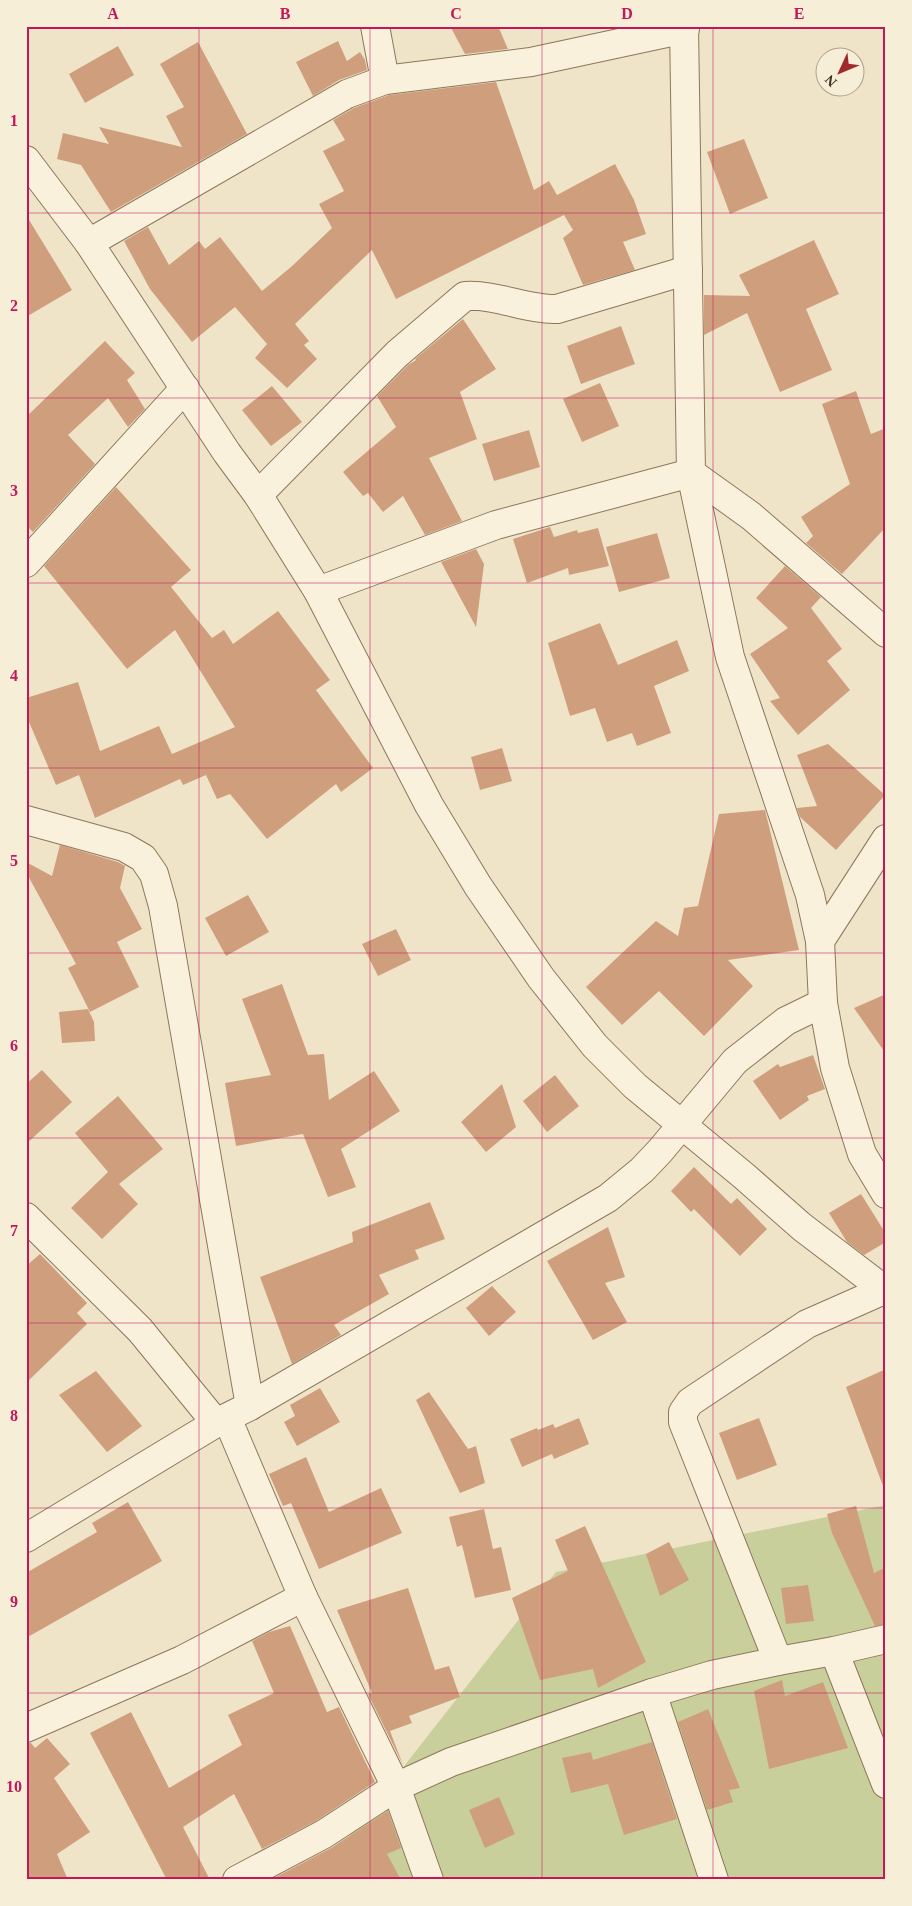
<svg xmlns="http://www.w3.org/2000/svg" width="912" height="1906" viewBox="0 0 912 1906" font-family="'Times New Roman',serif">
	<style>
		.green { fill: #c9cf9b }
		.building { fill: #cf9f7d }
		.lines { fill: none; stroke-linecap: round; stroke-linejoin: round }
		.minor-casing { stroke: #8d765c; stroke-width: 30 }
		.minor { stroke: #faf1dc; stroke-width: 28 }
		.grid { fill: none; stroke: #c2185b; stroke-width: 1; stroke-opacity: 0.55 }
		.neatline { fill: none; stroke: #c2185b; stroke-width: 2 }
		.grid-label { font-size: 16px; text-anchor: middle; font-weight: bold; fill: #c2185b }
	</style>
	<rect width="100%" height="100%" fill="#f0e4c8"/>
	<polygon class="green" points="886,1505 886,1880 315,1880 556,1572"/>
	<g class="building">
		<polygon points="450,26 498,26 508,49 465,54"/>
		<polygon points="338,41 347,61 360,52 365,60 367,70 339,80 313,96 296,62"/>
		<polygon points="198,42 247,134 111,212 81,165 57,159 63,133 109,144 99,127 182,147 166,116 184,107 160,64"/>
		<polygon points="118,46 134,75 85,103 69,74"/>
		<polygon points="496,82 534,190 549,181 557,195 615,164 634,200 646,234 623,242 635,270 583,285 563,238 573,230 564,215 396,299 372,250 295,324 309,341 304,345 317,359 287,388 255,358 267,344 235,307 192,342 150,289 124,241 148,227 169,265 199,241 205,249 220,237 262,291 291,267 332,228 319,204 344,191 323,151 345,140 333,120 354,108 389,95"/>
		<polygon points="744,139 768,198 730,214 707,152"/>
		<polygon points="26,215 72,290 26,317"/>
		<polygon points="814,240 839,294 806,309 832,370 780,392 747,313 704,335 704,295 750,296 739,275"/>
		<polygon points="463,319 496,369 460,392 477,439 429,458 462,521 425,535 403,496 383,512 368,493 363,496 343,472 396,427 377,396 408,365 416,360 415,359"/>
		<polygon points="621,326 635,364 581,384 567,346"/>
		<polygon points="105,341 135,373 127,380 145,409 128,427 108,398 68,435 95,464 33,532 26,525 26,417"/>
		<polygon points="600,383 619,426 582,442 563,399"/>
		<polygon points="272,386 302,422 271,446 242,410"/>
		<polygon points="856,391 871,434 886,428 886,527 842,574 806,543 813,536 801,517 850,484 822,404"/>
		<polygon points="529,430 540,467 494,481 482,444"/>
		<polygon points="116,487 191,570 171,587 212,638 224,630 233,644 278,611 330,680 316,690 373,768 341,792 336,784 267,839 230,794 217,799 206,775 183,785 180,779 95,818 79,775 56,785 26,715 26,698 78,682 100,751 159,726 172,754 235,727 175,630 127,669 44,566"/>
		<polygon points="550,527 554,537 577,530 578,533 598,528 609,566 569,575 568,568 527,583 513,539"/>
		<polygon points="657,533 670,578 619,592 606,547"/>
		<polygon points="476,549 484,564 476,627 441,562"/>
		<polygon points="785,566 821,597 811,608 842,649 827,661 850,690 798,735 770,701 780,698 750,654 788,628 756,598"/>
		<polygon points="600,623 618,665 677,640 689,671 654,686 671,733 637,746 632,733 607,742 595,708 570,716 548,643"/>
		<polygon points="828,744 885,795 836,850 800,817 797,808 817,806 797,755"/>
		<polygon points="502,748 512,781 480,790 471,757"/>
		<polygon points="765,810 799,950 728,960 753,986 704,1036 659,991 622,1025 586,987 656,921 678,936 684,908 698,906 719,814"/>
		<polygon points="60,845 118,862 125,866 120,888 142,929 117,942 139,987 90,1012 68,968 76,964 26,872 26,862 52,876"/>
		<polygon points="248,895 269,932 226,956 205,918"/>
		<polygon points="396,929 411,960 378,976 362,944"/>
		<polygon points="282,984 308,1055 324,1054 329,1100 374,1071 400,1111 341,1149 356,1187 328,1197 303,1134 236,1146 225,1083 271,1075 242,999"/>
		<polygon points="886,994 886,1054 854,1008"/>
		<polygon points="88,1009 94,1022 95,1041 62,1043 59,1012"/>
		<polygon points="813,1055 825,1089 807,1096 809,1100 780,1120 753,1081 778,1064 780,1067"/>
		<polygon points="42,1070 72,1102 26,1144 26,1084"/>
		<polygon points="555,1075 579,1106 547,1132 523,1101"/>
		<polygon points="502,1084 516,1127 486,1152 461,1122"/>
		<polygon points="118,1096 163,1149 119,1184 138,1204 102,1239 71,1208 108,1172 114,1179 75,1133"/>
		<polygon points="694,1167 731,1204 737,1198 767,1229 740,1256 694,1209 691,1212 671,1191"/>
		<polygon points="861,1194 886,1234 886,1242 864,1255 847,1242 829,1213"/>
		<polygon points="430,1202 445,1239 415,1250 419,1259 379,1275 389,1294 334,1325 341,1335 292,1364 260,1277 353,1242 352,1232"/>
		<polygon points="608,1227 625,1277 605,1283 627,1322 593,1340 547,1261"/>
		<polygon points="40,1254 87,1303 77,1313 87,1324 26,1383 26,1266"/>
		<polygon points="492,1286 516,1312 489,1336 466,1308"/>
		<polygon points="886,1369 886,1485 883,1486 846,1387"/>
		<polygon points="96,1371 142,1426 107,1452 59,1395"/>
		<polygon points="320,1388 340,1422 297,1446 284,1422 295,1416 290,1405"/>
		<polygon points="429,1392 468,1449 476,1446 485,1483 460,1493 416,1400"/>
		<polygon points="579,1418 589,1444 554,1459 552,1454 522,1467 510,1439 537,1428 538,1430 553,1424 555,1428"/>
		<polygon points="759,1418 777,1465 737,1480 719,1433"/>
		<polygon points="306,1457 329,1512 381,1488 402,1533 319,1569 291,1503 283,1506 269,1474"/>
		<polygon points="128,1502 162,1561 26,1638 26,1573 97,1532 92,1523"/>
		<polygon points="856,1506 874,1573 886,1567 886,1624 875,1626 832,1533 827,1514"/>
		<polygon points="484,1509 493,1549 501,1547 511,1590 475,1598 462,1545 457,1547 449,1517"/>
		<polygon points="585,1526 646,1662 598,1688 593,1669 540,1680 512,1598 568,1571 555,1540"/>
		<polygon points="669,1542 689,1580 660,1596 646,1554"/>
		<polygon points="808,1585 814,1621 786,1624 781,1588"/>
		<polygon points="408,1588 435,1670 449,1666 460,1697 409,1716 412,1723 390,1731 403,1765 368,1694 372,1693 337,1610"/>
		<polygon points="290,1626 327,1712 339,1707 375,1782 316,1821 262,1849 234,1794 183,1827 210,1880 167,1880 90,1733 131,1712 169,1788 242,1745 228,1715 274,1693 252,1641 269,1632"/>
		<polygon points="782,1680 785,1696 823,1682 848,1748 769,1769 754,1691"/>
		<polygon points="708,1709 740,1788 729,1790 733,1802 707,1810 678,1722"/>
		<polygon points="47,1738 70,1764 54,1778 90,1832 57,1854 68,1880 26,1880 26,1743 31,1743 35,1748"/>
		<polygon points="652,1742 677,1819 624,1835 608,1784 571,1793 562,1758 591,1752 593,1760"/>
		<polygon points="499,1797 515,1834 485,1848 469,1810"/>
		<polygon points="388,1811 401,1848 387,1854 401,1880 277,1880 276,1877 331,1848"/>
	</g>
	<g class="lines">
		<g class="minor-casing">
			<g id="minor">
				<polyline points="375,26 385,80"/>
				<polyline points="684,26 691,473 730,657 810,895 820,941 823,1003 835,1068 862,1154 886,1194"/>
				<polyline points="26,160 89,243 227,453 258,495 318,591 429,805 478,886 541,978 595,1046 635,1086 744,1176 802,1227 886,1291"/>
				<polyline points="89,243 347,94 385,80 531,62 685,29"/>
				<polyline points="691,473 751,516 886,633"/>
				<path d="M258,495L397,354L465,296C496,294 528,310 557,309L688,270"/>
				<polyline points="26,563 185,388"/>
				<polyline points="318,591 496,525 691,473"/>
				<polyline points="26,820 124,847 143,858 154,874 163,906 250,1406"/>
				<polyline points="820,941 886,839"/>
				<polyline points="26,1217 140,1330 216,1423"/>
				<polyline points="227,1418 303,1597 396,1787 429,1880"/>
				<polyline points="26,1538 216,1423 250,1406 608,1198 642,1170 660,1151 735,1061 786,1021 823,1003"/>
				<polyline points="834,1651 886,1784"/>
				<polyline points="778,1661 683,1422 683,1412 690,1402 807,1324 884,1290"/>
				<polyline points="652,1693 714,1880"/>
				<polyline points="26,1728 182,1660 303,1597"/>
				<polyline points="237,1880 324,1834 396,1787 451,1762 652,1693 712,1675 778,1661 834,1651 886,1639"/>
			</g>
		</g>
		<use href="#minor" class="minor"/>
	</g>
	<path class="grid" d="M199,26V1880M370,26V1880M542,26V1880M713,26V1880M26,213H886M26,398H886M26,583H886M26,768H886M26,953H886M26,1138H886M26,1323H886M26,1508H886M26,1693H886"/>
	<rect width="912" height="1906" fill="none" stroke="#f7eed8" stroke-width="55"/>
	<g transform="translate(840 72) rotate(226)"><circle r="24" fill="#f7eed8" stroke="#ada18e"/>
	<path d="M0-4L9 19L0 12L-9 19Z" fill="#9e2a2b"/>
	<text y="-8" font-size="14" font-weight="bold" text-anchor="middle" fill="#3d2e20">N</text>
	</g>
	<rect x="28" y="28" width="856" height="1850" class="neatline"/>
	<g class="grid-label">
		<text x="113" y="19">A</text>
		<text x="285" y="19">B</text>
		<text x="456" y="19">C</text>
		<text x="627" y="19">D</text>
		<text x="799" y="19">E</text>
		<text x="14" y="126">1</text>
		<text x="14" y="311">2</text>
		<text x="14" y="496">3</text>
		<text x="14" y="681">4</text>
		<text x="14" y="866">5</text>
		<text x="14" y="1051">6</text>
		<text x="14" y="1236">7</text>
		<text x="14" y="1421">8</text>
		<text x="14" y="1607">9</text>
		<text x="14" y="1792">10</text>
	</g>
</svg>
